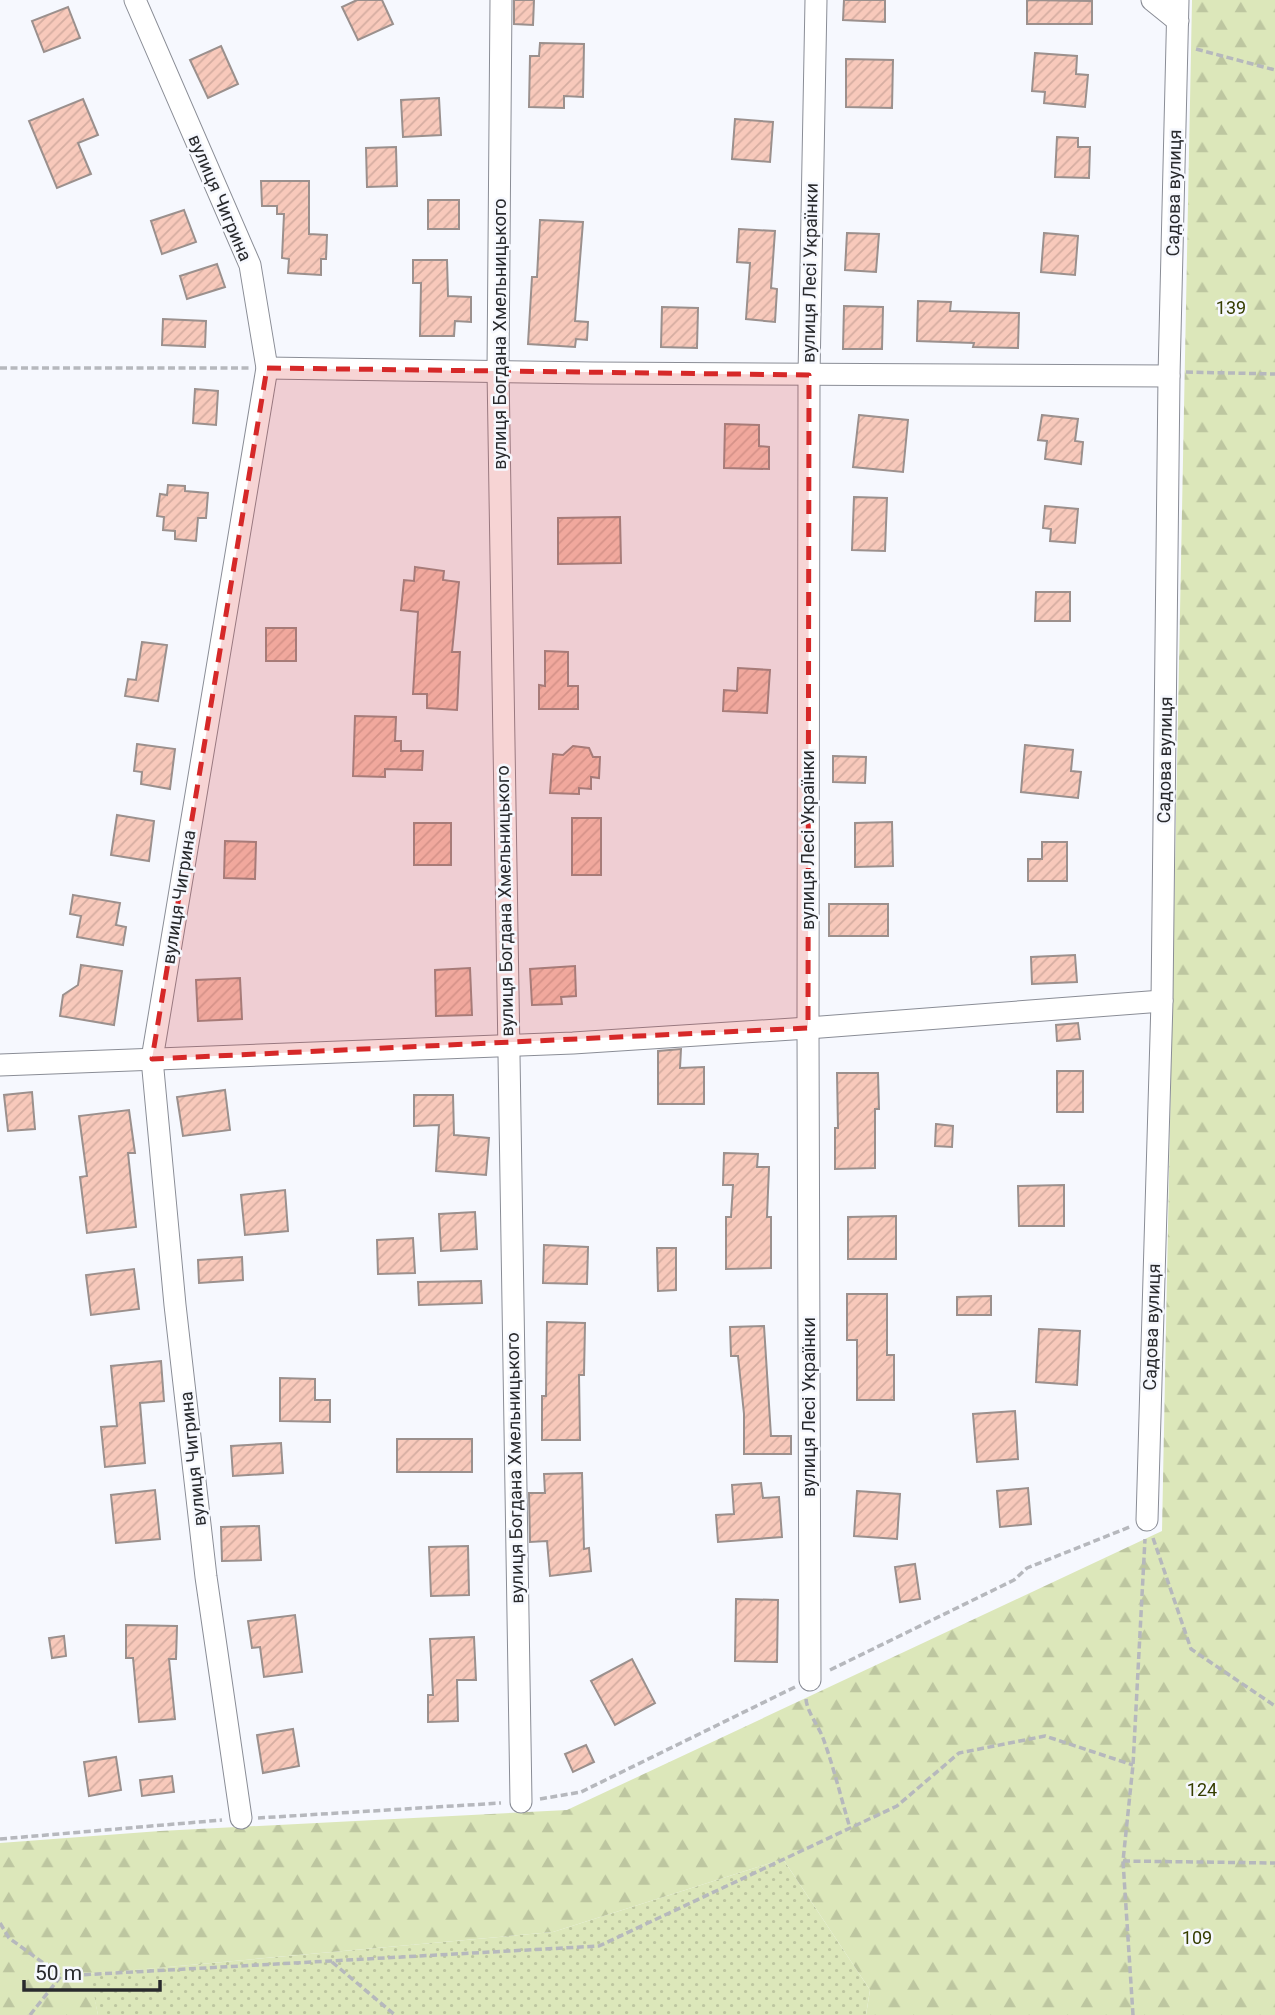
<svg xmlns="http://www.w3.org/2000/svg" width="1275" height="2015" viewBox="0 0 1275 2015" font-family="Roboto,sans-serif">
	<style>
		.grass { fill: url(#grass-dots) }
		.forest { fill: url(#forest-firs) }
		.building { fill: url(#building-hatch); stroke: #9b908d; stroke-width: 2 }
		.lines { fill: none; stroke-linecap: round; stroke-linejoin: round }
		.minor-casing { stroke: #8a8d96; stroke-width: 23 }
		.path { stroke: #b6b8bd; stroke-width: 3.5; stroke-dasharray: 7 3.5; stroke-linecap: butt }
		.minor { stroke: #fff; stroke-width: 21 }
		.marked { fill: #d62828; fill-opacity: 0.2; stroke: #d62828; stroke-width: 5; stroke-dasharray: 14 9; stroke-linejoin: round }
		.labels { text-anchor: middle; stroke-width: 5; stroke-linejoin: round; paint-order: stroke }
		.street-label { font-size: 18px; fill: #292a2d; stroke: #f6f8fe }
		.park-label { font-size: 18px; fill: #353d00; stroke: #f6f8fe }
	</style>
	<defs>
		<pattern id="grass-dots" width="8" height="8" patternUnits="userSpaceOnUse" patternTransform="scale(1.75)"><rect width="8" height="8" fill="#dce7ba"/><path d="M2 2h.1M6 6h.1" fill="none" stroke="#bdc6a0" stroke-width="1.8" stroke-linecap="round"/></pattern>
		<pattern id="forest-firs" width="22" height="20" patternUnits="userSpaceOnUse" patternTransform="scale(1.75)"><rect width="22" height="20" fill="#dce7ba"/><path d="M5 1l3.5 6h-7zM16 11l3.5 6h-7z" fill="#bdc6a0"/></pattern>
		<pattern id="building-hatch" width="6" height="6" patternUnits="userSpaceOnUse" patternTransform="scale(1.75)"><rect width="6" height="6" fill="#f8c9bb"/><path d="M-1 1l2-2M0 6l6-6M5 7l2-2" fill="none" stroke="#d5ada1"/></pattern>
	</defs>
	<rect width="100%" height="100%" fill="#f6f8fe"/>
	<polygon class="grass" points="783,1859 870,1990 866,2015 98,2015 89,1974 553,1932"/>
	<polygon class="forest" points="1192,0 1275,0 1275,2015 866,2015 870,1990 783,1859 553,1932 90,1974 98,2015 0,2015 0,1843 160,1831 567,1810 1162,1531"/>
	<g class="building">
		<polygon points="357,0 382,0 393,24 358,40 342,7"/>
		<polygon points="514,0 534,0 533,25 514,24"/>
		<polygon points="844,0 885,0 885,22 843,20"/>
		<polygon points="1027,0 1092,1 1092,24 1027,24"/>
		<polygon points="68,7 80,38 44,52 32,21"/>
		<polygon points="540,43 584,44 583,97 564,96 564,108 529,107 530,56 539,56"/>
		<polygon points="221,46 238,84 208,98 190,60"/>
		<polygon points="1035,53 1077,56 1076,74 1088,75 1085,107 1044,103 1045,92 1032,91"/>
		<polygon points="846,59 893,60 892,108 846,107"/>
		<polygon points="439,98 441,135 403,137 401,100"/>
		<polygon points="83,99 98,135 78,143 91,174 57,188 29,121"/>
		<polygon points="735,119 773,122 770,162 732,159"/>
		<polygon points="1057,137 1078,138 1078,147 1090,147 1089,178 1055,177"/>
		<polygon points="396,147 397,186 367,187 366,148"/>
		<polygon points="261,181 309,181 309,234 327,235 326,259 321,259 321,275 288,273 289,259 282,258 284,214 277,214 277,206 262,206"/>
		<rect x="428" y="200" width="31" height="29"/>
		<polygon points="184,210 196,242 162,254 151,221"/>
		<polygon points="540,220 583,222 575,321 588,322 587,340 576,339 575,347 528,344 532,277 537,277"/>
		<polygon points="739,229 775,231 771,288 777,289 775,322 746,319 750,263 737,262"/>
		<polygon points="847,233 879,234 876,272 845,270"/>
		<polygon points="1044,233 1078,236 1075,275 1041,272"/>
		<polygon points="413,260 447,260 448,296 471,297 471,322 455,321 454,336 420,336 421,283 413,283"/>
		<polygon points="217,264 225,287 187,299 180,276"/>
		<polygon points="918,301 951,302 950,311 1019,313 1018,348 973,347 974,343 917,341"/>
		<polygon points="844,306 883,307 882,349 843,349"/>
		<polygon points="662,307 698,308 697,348 661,347"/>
		<polygon points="163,319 206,321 205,347 162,345"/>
		<polygon points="195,389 218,391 216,425 193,423"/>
		<polygon points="859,415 908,420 903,472 853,467"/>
		<polygon points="1042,415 1078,419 1075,441 1083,442 1081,464 1045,459 1047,441 1038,440"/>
		<polygon points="725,424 759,425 759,446 769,447 769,469 724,468"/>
		<polygon points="168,485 185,486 185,491 208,493 206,518 198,518 196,541 175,539 175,531 163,530 164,517 157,516 160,494 167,495"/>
		<polygon points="854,497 887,498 885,551 852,550"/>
		<polygon points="1045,506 1078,509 1075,543 1050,541 1051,529 1043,528"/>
		<polygon points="620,517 621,563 558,564 558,518"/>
		<polygon points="415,567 444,571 443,580 459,582 452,652 460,652 457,710 427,708 427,694 413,694 418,612 401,610 404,580 414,581"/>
		<polygon points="1036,592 1070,592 1070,621 1035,621"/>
		<rect x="266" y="628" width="30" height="33"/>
		<polygon points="142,642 167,645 158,701 125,696 128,679 136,680"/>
		<polygon points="545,651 568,652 568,686 578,686 578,709 539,709 539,685 545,686"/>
		<polygon points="738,668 770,670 767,713 723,711 724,690 737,691"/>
		<polygon points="355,716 396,717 395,741 401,741 401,751 423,751 422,770 385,769 385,777 353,776"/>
		<polygon points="137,744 175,749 170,789 141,784 142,772 134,771"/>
		<polygon points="1025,745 1073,750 1071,771 1081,772 1078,798 1021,792"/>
		<polygon points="573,746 589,748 593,757 600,757 599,778 591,777 591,789 579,788 579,794 550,793 553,754 563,755"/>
		<polygon points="833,756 866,757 865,783 833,782"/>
		<polygon points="117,815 154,821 149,861 111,855"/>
		<rect x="572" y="818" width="29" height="57"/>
		<polygon points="892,822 893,866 855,867 855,823"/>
		<rect x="414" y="823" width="37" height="42"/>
		<polygon points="225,841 256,842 255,879 224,878"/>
		<polygon points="1042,842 1067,842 1067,881 1028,881 1028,859 1042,859"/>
		<polygon points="73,895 120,903 116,925 126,927 123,945 77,937 81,916 70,914"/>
		<rect x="829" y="904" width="59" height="32"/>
		<polygon points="1075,955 1077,982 1032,984 1031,957"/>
		<polygon points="81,965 122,971 114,1025 60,1016 63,995 78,985"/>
		<polygon points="575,966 576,996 561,997 562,1004 532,1005 530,969"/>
		<polygon points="470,968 472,1015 436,1016 435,970"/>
		<polygon points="240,978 242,1019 198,1021 196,980"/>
		<polygon points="1078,1023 1080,1039 1057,1041 1056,1025"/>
		<polygon points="681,1049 680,1068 704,1067 704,1104 658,1104 658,1051"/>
		<rect x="1057" y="1071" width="26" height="41"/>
		<polygon points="837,1073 878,1073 879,1109 875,1109 875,1168 835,1169 835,1128 838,1128"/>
		<polygon points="225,1090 230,1130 183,1136 177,1097"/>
		<polygon points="32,1092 35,1129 8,1131 4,1095"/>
		<polygon points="414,1095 453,1095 454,1135 489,1138 486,1175 436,1171 439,1125 414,1126"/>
		<polygon points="129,1110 135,1153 128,1153 136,1227 87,1233 80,1177 87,1176 79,1116"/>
		<polygon points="936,1124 953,1126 952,1147 935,1146"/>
		<polygon points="724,1153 758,1154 757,1167 769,1167 767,1217 771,1217 771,1268 726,1269 726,1217 731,1217 733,1185 723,1185"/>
		<polygon points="1064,1185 1064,1226 1019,1226 1018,1186"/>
		<polygon points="285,1190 288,1231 245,1235 241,1195"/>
		<polygon points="475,1212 477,1249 441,1251 439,1214"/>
		<polygon points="896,1216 896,1259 848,1259 848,1217"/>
		<polygon points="413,1238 415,1273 378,1274 377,1240"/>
		<polygon points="544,1245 588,1247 587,1284 543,1283"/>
		<polygon points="657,1248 676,1248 676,1290 658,1291"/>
		<polygon points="242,1257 243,1280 199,1283 198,1260"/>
		<polygon points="134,1269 139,1309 91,1315 86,1275"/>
		<polygon points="481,1281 482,1303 419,1305 418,1282"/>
		<polygon points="847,1294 887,1294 887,1355 894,1355 894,1400 857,1400 857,1340 847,1340"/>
		<polygon points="991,1296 991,1315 957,1315 957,1297"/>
		<polygon points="547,1322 585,1323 584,1375 579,1375 580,1440 542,1440 542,1396 546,1396"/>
		<polygon points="764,1326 771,1436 791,1436 791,1454 744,1454 744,1414 738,1356 731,1356 730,1327"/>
		<polygon points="1039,1329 1080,1331 1077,1385 1036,1382"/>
		<polygon points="161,1361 164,1401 140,1403 145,1463 105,1467 101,1427 117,1426 111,1366"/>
		<polygon points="280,1378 315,1379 315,1400 330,1400 330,1422 280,1421"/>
		<polygon points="1015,1411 1018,1459 977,1462 973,1414"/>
		<rect x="397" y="1439" width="75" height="33"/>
		<polygon points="281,1443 283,1473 233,1476 231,1446"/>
		<polygon points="582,1473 584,1549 589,1548 591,1571 550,1576 547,1541 530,1542 529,1493 545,1493 544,1474"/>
		<polygon points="761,1483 763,1498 779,1497 782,1537 718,1542 716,1515 734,1514 732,1485"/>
		<polygon points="1028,1488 1031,1524 1000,1527 997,1491"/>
		<polygon points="155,1490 160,1539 116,1543 111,1495"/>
		<polygon points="857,1491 900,1494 897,1539 854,1536"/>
		<polygon points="259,1526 261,1560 222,1561 221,1527"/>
		<polygon points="468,1546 469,1595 431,1596 429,1547"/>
		<polygon points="915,1564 920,1599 900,1602 895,1567"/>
		<polygon points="736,1599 778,1600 777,1662 735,1661"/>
		<polygon points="295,1615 302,1672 264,1677 260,1647 252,1648 248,1621"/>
		<polygon points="126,1625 177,1626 176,1659 169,1659 175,1719 139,1722 133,1658 126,1658"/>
		<polygon points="64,1636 66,1656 52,1658 49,1638"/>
		<polygon points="474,1637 476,1680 457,1680 458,1721 428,1722 428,1695 433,1695 430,1639"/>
		<polygon points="632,1659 655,1703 615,1725 591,1681"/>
		<polygon points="293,1729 299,1766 263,1773 257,1735"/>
		<polygon points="586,1745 594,1762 573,1772 565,1754"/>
		<polygon points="116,1757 121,1790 89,1796 84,1762"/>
		<polygon points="172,1776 174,1792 142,1796 140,1780"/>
	</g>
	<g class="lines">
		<g class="minor-casing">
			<g id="minor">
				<polyline points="135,0 250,265 267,368 152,1059 175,1305 206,1577 241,1818"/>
				<polyline points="501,0 498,370 521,1802"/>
				<polyline points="1152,0 1178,21"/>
				<polyline points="267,368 593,373 1169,376"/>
				<polyline points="0,1065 573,1043 808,1028 1162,1001"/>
				<polyline points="1147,1520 1162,1001 1169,376 1178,0"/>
				<polyline points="810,1680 808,1028 809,375 816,0"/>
			</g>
		</g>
		<g class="path">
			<polyline points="1196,49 1275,70"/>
			<polyline points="0,368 250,368"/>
			<polyline points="1186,372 1275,374"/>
			<polyline points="1153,1538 1191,1649 1275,1706"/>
			<polyline points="830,1670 1014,1580 1027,1568 1132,1526"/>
			<path d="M806,1699C807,1712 818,1725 823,1738C834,1768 841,1798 850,1828"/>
			<polyline points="540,1799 581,1792 795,1687"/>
			<polyline points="258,1818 501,1803"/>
			<polyline points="0,1839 222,1820"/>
			<polyline points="1123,1861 1275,1863"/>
			<polyline points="0,1923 9,1938 61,1976 599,1946 897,1806 959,1753 1045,1736 1133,1765"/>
			<polyline points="332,1962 395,2015"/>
			<polyline points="30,2015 61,1976"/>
			<polyline points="1133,2015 1123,1861 1133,1765 1145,1539"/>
		</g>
		<use href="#minor" class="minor"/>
	</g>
	<path class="marked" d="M267,368L809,375L808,1028L152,1059Z"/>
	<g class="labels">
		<g class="street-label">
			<text transform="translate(1174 193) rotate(-89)" y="6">Садова вулиця</text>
			<text transform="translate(220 198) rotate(67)" y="6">вулиця Чигрина</text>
			<text transform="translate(810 273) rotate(-89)" y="6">вулиця Лесі Українки</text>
			<text transform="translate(500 334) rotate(-90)" y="6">вулиця Богдана Хмельницького</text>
			<text transform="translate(1165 760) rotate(-89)" y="6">Садова вулиця</text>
			<text transform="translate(808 840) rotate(-90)" y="6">вулиця Лесі Українки</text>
			<text transform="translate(179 897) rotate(-81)" y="6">вулиця Чигрина</text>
			<text transform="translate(505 901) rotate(-91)" y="6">вулиця Богдана Хмельницького</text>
			<text transform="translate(1152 1327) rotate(-88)" y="6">Садова вулиця</text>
			<text transform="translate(809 1407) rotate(-90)" y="6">вулиця Лесі Українки</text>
			<text transform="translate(193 1459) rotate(-96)" y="6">вулиця Чигрина</text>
			<text transform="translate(515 1468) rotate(-91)" y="6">вулиця Богдана Хмельницького</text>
		</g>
		<g class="park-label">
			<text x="1231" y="314">139</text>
			<text x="1202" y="1796">124</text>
			<text x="1197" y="1944">109</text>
		</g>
	</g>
	<path d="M24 1980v10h136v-10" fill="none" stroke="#292a2d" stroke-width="3.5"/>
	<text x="35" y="1980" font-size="21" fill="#292a2d" stroke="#f6f8fe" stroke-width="5" paint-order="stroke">50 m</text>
</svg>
